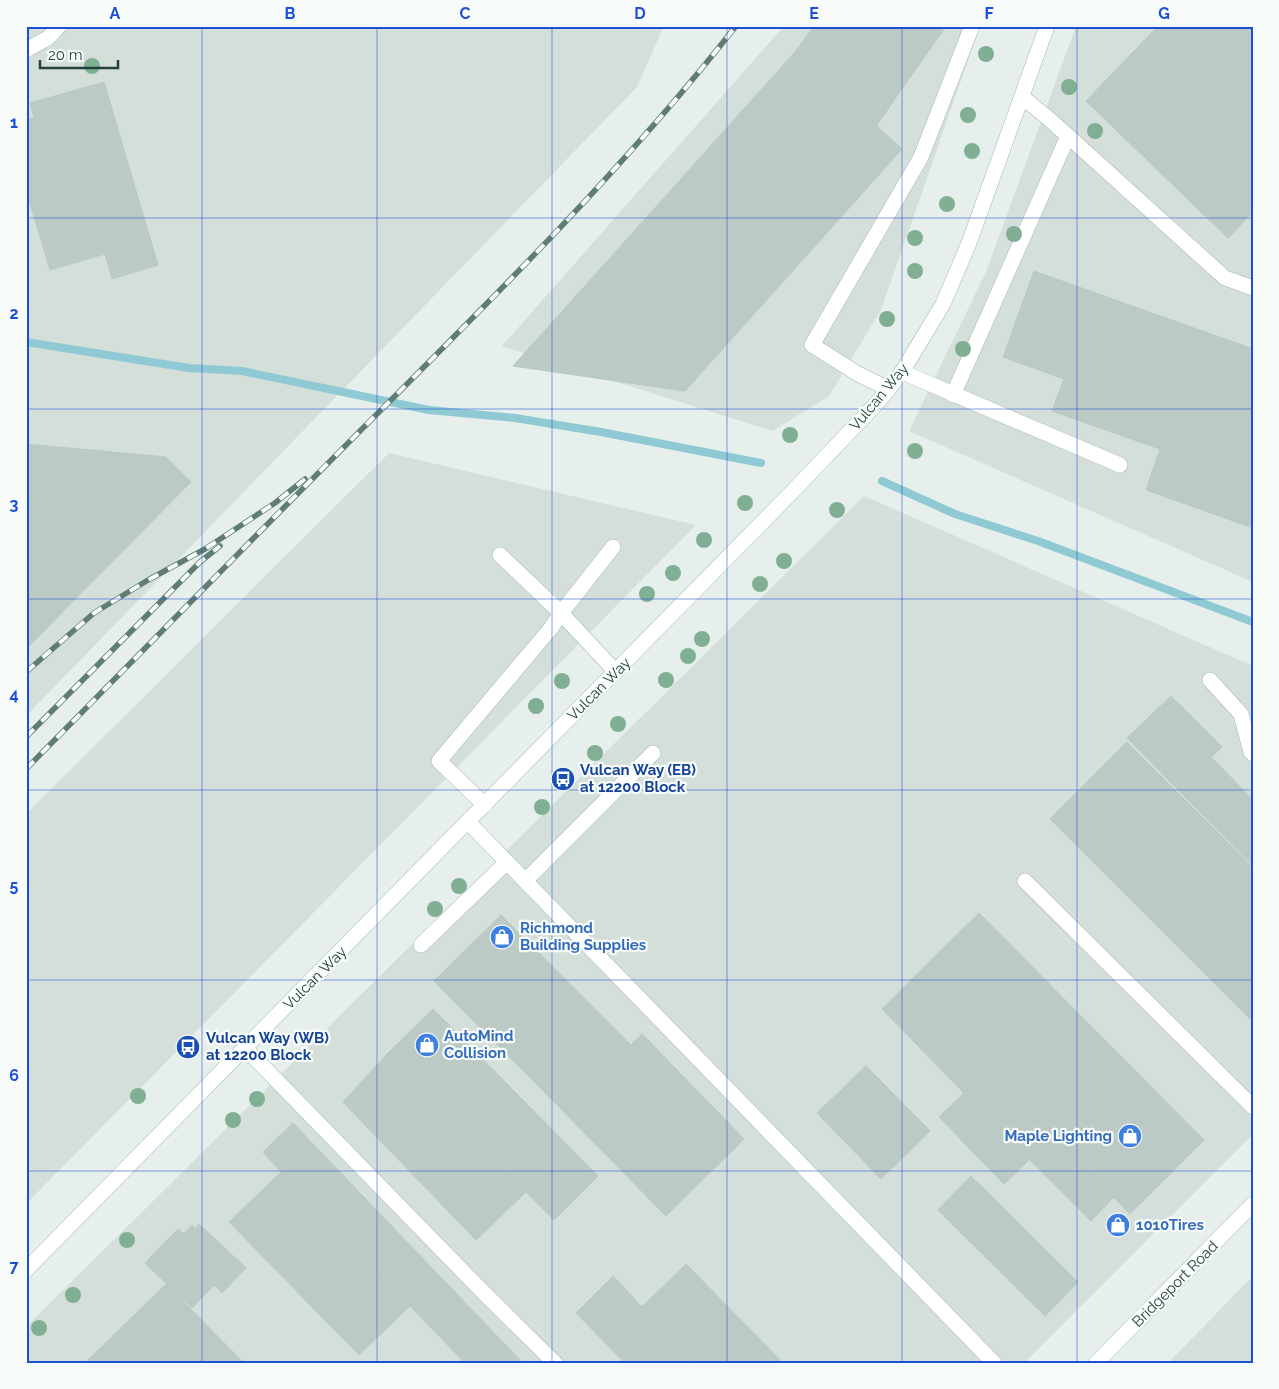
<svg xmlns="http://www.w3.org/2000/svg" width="1279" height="1389" viewBox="0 0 1279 1389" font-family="Raleway,sans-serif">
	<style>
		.built { fill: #d4dfda }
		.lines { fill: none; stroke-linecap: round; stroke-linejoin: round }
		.stream { stroke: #8ec9d4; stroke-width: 8 }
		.building { fill: #bbcac4; stroke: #b8c9c2 }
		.lane-casing { stroke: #a8b8b2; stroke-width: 16 }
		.street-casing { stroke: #a8b8b2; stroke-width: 16 }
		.secondary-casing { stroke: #a4bbb3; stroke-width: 16 }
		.lane { stroke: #fff; stroke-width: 15 }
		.street { stroke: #fff; stroke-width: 15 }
		.secondary { stroke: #fff; stroke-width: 15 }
		.rail-casing { stroke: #5f7d75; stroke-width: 5.5 }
		.rail { stroke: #f7fbf9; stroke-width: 4; stroke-dasharray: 11; stroke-linecap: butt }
		.tree { fill: #80af93 }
		.grid { fill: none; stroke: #1d4ed8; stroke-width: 1; stroke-opacity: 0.55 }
		.labels { text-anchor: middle; stroke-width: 4.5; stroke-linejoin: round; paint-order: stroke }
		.street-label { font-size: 15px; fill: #24423a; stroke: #f7fbf9 }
		.transit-label { font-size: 15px; font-weight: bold; fill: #164399; stroke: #f7fbf9; text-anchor: start }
		.shop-label { font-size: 15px; font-weight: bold; fill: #366cbe; stroke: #f7fbf9; text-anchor: start }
		.neatline { fill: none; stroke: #1d4ed8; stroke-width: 2 }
		.grid-label { font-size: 16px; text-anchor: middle; font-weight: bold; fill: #1d4ed8 }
	</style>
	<rect width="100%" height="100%" fill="#e6efeb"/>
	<g class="built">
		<polygon points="26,26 664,26 637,87 26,716"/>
		<polygon points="784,26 980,26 881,310 829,396 773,431 502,346"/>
		<polygon points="1076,26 1253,26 1253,582 909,431 986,272"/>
		<polygon points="389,453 696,525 26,1204 26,814"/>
		<polygon points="864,496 1253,666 1253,1134 1024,1363 26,1363 26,1327"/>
		<polygon points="1253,1276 1253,1363 1168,1363"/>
	</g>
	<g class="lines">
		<g class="stream">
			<polyline points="26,342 189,368 242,371 429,410 515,418 601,432 761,463"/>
			<polyline points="882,481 955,514 1038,541 1253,622"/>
		</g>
	</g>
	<g class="building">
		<polygon points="814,26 946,26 876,126 795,52"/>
		<polygon points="1158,26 1253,27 1253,212 1228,238 1086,101"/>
		<polygon points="795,52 902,149 685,391 513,366"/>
		<polygon points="104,82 158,265 112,279 105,254 50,270 26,190 26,120 34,118 30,103"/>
		<polygon points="1034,271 1253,349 1253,528 1146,490 1160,449 1052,411 1064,379 1003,357"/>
		<polygon points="26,444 166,457 191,482 26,649"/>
		<polygon points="1171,696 1222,747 1211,757 1253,800 1253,866 1127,738"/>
		<polygon points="1127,742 1253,868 1253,1022 1050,819"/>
		<polygon points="979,913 1204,1140 1130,1214 905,986"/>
		<polygon points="501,915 631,1045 563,1111 434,981"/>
		<polygon points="905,986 988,1070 964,1093 882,1009"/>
		<polygon points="433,1009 598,1176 554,1220 388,1053"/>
		<polygon points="642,1034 744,1139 666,1216 563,1111"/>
		<polygon points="388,1053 526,1192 476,1240 343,1102"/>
		<polygon points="866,1066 930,1131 881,1179 817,1113"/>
		<polygon points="988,1070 1053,1137 1004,1184 939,1117"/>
		<polygon points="293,1123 522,1362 521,1363 465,1363 281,1172 263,1152"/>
		<polygon points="1053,1137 1114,1197 1091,1221 1030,1160"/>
		<polygon points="281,1172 410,1306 359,1355 229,1222"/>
		<polygon points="971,1176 1078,1282 1045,1316 938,1210"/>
		<polygon points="199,1224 246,1268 222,1293 214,1285 192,1308 145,1263 178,1229 184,1234 192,1225 195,1229"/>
		<polygon points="686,1264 783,1363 697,1363 642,1307"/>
		<polygon points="613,1276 642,1307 697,1363 625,1363 576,1313"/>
		<polygon points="166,1284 242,1361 240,1363 85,1363"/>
	</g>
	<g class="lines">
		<g class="lane-casing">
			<g id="lane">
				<polyline points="1022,97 1048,118 1225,278 1253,288"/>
				<polyline points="902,372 1120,465"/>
				<polyline points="889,389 858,374 812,345 921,157 972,26"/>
				<polyline points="953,395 1068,136"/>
				<polyline points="500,555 561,613 613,547"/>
				<polyline points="1210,680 1241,714 1251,752 1253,754"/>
				<polyline points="485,805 439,761 551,628 561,613 616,672"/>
				<polyline points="468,822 994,1363"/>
				<polyline points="525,881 653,753"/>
				<polyline points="1025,881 1253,1107"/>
				<polyline points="421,945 507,862"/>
				<polyline points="245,1048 484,1293 555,1363"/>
			</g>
		</g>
		<g class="street-casing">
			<polyline id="street" points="26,50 48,38 59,26"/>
		</g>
		<g class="secondary-casing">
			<g id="secondary">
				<polyline points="26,1270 793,491 877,403 902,372 943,304 969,243 1047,26"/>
				<polyline points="1096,1363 1253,1204"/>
			</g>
		</g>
		<use href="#lane" class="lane"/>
		<use href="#street" class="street"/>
		<use href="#secondary" class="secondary"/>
		<g class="rail-casing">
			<g id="rail">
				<polyline points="26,672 94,613 148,580 205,549 275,503 305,479"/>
				<polyline points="26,737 200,562 220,546"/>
				<path d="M26,769C137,657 248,543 360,431C490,301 622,171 736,26"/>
			</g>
		</g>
		<use href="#rail" class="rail"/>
	</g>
	<g class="tree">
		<circle cx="986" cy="54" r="8"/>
		<circle cx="92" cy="66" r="8"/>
		<circle cx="1069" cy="87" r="8"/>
		<circle cx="968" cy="115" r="8"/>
		<circle cx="1095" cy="131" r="8"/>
		<circle cx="972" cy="151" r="8"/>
		<circle cx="947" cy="204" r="8"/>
		<circle cx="1014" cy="234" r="8"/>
		<circle cx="915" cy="238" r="8"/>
		<circle cx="915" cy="271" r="8"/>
		<circle cx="887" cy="319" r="8"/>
		<circle cx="963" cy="349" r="8"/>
		<circle cx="790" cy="435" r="8"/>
		<circle cx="915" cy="451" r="8"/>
		<circle cx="745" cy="503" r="8"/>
		<circle cx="837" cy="510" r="8"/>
		<circle cx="704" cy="540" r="8"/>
		<circle cx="784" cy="561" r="8"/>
		<circle cx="673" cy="573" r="8"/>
		<circle cx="760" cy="584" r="8"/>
		<circle cx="647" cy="594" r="8"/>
		<circle cx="702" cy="639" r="8"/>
		<circle cx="688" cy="656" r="8"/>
		<circle cx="666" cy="680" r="8"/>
		<circle cx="562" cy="681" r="8"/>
		<circle cx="536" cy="706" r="8"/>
		<circle cx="618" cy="724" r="8"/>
		<circle cx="595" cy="753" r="8"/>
		<circle cx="563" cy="783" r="8"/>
		<circle cx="542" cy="807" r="8"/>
		<circle cx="459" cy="886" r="8"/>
		<circle cx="435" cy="909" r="8"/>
		<circle cx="138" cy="1096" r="8"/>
		<circle cx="257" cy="1099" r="8"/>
		<circle cx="233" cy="1120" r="8"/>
		<circle cx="127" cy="1240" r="8"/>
		<circle cx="73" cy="1295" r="8"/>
		<circle cx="39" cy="1328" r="8"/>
	</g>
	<path class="grid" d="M202,26V1363M377,26V1363M552,26V1363M727,26V1363M902,26V1363M1077,26V1363M26,218H1253M26,409H1253M26,599H1253M26,790H1253M26,980H1253M26,1171H1253"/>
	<defs>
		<g id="bus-disc" transform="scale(1.25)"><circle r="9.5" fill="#1a4fb4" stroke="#f7fbf9"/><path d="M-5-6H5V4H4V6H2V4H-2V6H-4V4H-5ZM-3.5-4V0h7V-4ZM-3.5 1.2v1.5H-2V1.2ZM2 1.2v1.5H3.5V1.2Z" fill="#fff"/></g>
		<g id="shop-disc" transform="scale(1.25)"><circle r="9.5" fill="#3f7fe0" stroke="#f7fbf9"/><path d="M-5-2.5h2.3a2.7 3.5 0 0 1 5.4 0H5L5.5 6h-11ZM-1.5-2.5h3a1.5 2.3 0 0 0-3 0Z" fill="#fff"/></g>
	</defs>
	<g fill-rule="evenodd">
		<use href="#bus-disc" x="563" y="779"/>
		<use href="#shop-disc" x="502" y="937"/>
		<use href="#shop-disc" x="427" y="1045"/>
		<use href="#bus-disc" x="188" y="1047"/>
		<use href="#shop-disc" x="1130" y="1136"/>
		<use href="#shop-disc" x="1118" y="1225"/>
	</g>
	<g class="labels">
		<g class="street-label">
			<text transform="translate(879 397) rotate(-50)" y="5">Vulcan Way</text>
			<text transform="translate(599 689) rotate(-45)" y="5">Vulcan Way</text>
			<text transform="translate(315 978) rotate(-45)" y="5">Vulcan Way</text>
			<text transform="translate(1175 1284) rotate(-45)" y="5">Bridgeport Road</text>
		</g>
		<g class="transit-label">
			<text x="580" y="775">Vulcan Way (EB)<tspan x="580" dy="17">at 12200 Block</tspan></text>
			<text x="206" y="1043">Vulcan Way (WB)<tspan x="206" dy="17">at 12200 Block</tspan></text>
		</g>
		<g class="shop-label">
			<text x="520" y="933">Richmond<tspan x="520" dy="17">Building Supplies</tspan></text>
			<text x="444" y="1041">AutoMind<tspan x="444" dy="17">Collision</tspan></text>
			<text x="1112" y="1141" text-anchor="end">Maple Lighting</text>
			<text x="1136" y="1230">1010Tires</text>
		</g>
	</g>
	<rect width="1279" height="1389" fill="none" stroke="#f7fbf9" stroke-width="55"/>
	<path d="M40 60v8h78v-8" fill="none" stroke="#24423a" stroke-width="2.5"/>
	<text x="48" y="60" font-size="15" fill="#24423a" stroke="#f7fbf9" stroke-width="4" paint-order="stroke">20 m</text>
	<rect x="28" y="28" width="1224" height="1334" class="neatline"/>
	<g class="grid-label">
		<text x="115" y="19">A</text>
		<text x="290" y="19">B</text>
		<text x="465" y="19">C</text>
		<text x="640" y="19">D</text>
		<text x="814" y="19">E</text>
		<text x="989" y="19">F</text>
		<text x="1164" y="19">G</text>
		<text x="14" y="128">1</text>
		<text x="14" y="319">2</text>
		<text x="14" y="510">3</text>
		<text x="14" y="700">4</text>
		<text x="14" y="891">5</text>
		<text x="14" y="1081">6</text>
		<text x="14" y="1272">7</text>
	</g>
</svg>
